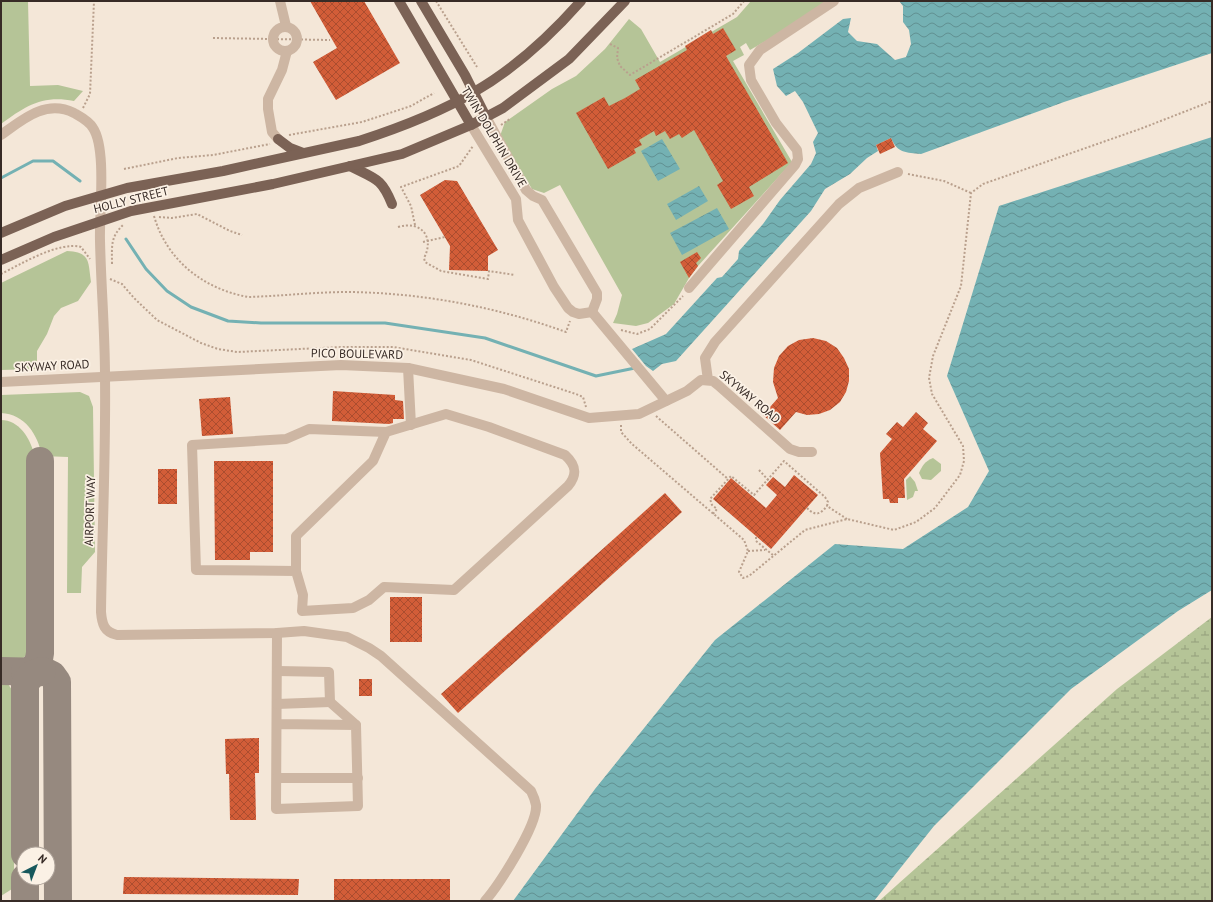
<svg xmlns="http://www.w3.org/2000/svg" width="1213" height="902" viewBox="0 0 1213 902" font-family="'PT Sans',sans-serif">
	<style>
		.green { fill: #b5c497 }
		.wetland { fill: url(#wetland-marsh) }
		.water { fill: url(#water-waves) }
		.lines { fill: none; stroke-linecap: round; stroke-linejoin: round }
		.stream { stroke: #74b1b3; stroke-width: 3 }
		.taxiway { stroke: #96897f; stroke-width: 28 }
		.building { fill: url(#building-cross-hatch) }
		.path { stroke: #b9a08d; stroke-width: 2; stroke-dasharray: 2 2; stroke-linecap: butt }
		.minor { stroke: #cdb6a3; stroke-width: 10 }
		.major { stroke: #7b6255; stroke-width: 10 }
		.labels { text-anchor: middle; stroke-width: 3.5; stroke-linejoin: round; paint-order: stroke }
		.street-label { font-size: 12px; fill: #372b26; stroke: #fbf1e5 }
	</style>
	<defs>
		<pattern id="wetland-marsh" width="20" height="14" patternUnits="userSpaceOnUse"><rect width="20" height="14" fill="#b5c497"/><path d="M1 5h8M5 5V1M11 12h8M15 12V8" fill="none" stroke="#949f7b"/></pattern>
		<pattern id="water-waves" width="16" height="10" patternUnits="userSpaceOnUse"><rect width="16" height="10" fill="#74b1b3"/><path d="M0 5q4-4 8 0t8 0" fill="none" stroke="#609091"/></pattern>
		<pattern id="building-cross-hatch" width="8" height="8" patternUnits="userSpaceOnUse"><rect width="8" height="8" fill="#d25d38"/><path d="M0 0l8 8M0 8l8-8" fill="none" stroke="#ab4d2f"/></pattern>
	</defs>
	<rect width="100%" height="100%" fill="#f4e7d8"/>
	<g class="green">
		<path d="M1,1H28L30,86L58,85L83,91L74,101C42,95 26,106 1,124Z"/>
		<polygon points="751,1 827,1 789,28 750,50 746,43 740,47 744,55 733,61 792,162 698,266 689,278 674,304 648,323 636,326 613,323 617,314 622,295 560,185 544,193 532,189 500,136 505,122 552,89 576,76 605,49 629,19 641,29 660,62 737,17"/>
		<path d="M67,251C91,252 88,262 91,282L78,301L61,308L54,316L47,334L37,351V369L1,370V283Z"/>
		<path d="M80,392L89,396L93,407L95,552L82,567L81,593H67L68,457L42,456C38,435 25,414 1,413V395Z"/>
		<path d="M1,420C19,420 30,438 34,454L32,643C29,660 16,662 1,663Z"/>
		<path d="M933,458L941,464V471L931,480L922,479L919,473C922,466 925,461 933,458Z"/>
		<polygon points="910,476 915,482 918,491 915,491 913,497 907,500 906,480"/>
		<polygon points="1,684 8,684 14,693 14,881 12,889 1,896"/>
	</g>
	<polygon class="wetland" points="1212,617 1212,901 879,901 1117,689"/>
	<g class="water">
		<path d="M899,1H1212V53L1064,102L921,154C906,152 898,154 891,138L876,145L878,151L867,158L850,174L825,189L811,211L676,361L662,364L653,371L646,366L632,349L666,334L717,278L722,277L738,259L739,251L763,224L780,200L811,164L816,153L813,142L818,133L803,102L795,91L786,96L777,86L773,69L798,53L843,19L851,18L848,32L857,41L877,44L895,60L906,57L911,44L909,30L903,22V6Z"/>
		<polygon points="1212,137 1212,590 1178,611 1071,689 934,826 874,901 513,901 595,789 715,640 835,544 903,549 968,507 989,471 947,376 999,206"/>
		<polygon points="662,139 680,169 658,181 641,151"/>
		<polygon points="699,186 708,201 676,220 667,204"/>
		<polygon points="717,208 729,229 682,255 670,233"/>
	</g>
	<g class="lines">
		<g class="stream">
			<polyline points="1,178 33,161 53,161 80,181"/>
			<polyline points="126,239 146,269 167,291 191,307 228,321 261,323 385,323 485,338 596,376 635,368"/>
		</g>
		<g class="taxiway">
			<polyline points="1,671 46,672 52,675 57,682 58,901"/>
			<path d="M25,672C35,669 39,663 40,653V461"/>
			<polyline points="25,854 25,684 31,675 42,671"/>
			<polyline points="25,901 25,878"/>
		</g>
	</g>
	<g class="building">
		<polygon points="310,1 364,1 400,63 336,100 313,62 337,48"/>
		<polygon points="723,28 736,50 726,56 788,163 749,187 754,196 731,209 717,185 723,181 694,130 682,138 679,134 670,139 665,131 656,136 654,131 639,140 642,145 634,149 636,153 608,169 576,113 604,97 609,106 625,98 640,89 635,80 687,50 685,46 711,30 713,34"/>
		<polygon points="891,138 895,147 880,154 876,145"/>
		<polygon points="445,180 457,181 498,250 488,256 488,271 449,270 450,246 420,195"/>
		<polygon points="697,252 701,258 696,263 698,266 689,278 680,262"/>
		<polygon points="813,338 826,341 837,348 844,358 849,369 849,381 846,392 840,402 830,410 819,414 807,415 796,412 780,430 763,415 778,398 773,382 774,368 779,356 788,346 799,340"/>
		<polygon points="333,391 395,395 395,400 403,401 404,419 393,419 393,423 389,424 332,421"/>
		<polygon points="230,397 233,434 202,436 199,399"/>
		<polygon points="916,412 928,423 923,429 937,441 904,479 905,498 898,498 898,503 890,503 889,499 883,499 880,453 892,439 886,434 897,422 903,427"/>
		<polygon points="214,461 273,461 273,552 250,552 250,560 215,560"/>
		<rect x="158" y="469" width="19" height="35"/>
		<polygon points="794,475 818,495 771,549 713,499 731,478 766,508 777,495 766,485 773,477 785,487"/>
		<polygon points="665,493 682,512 458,713 441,694"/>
		<rect x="390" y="597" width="32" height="45"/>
		<rect x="359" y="679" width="13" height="17"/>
		<polygon points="259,738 259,773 255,773 256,820 230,820 229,774 226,774 225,739"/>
		<polygon points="124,877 299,879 298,895 123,894"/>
		<rect x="334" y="879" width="116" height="22"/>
	</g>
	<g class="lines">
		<g class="path">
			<polyline points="436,1 477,67"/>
			<polyline points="213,38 330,40"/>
			<polyline points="610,44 618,48 617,58 620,66 630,75 733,14 744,1"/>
			<polyline points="83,108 90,94 94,1"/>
			<polyline points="501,125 510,119"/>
			<polyline points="289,135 362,122 411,106 434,93"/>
			<polyline points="124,169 178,158 213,155 270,144"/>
			<polyline points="908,174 944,181 971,193"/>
			<path d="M154,216C167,261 204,289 248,297C282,296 315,292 349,292C423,293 497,307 566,332L570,321"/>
			<polyline points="159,217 172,218 197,214 230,231 242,235"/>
			<polyline points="415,225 411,206 401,187 459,166 473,146"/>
			<path d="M398,227C421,220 435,237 424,258L425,262L441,271L488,279L489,271L515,275"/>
			<polyline points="423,242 445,237"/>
			<path d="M112,264C112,246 110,237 124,224"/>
			<path d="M1,274C21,264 59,241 81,247L90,259"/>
			<polyline points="110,279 122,284 134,298 157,320 201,343 218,349 237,352 342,347 393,347 471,360 576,394 583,397 586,407"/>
			<polyline points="621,330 637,334 650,329 683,296"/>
			<polyline points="656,416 728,479"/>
			<polyline points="621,425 621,432 632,444 744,540 748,551 739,572 743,578 749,576 805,530 847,519 894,530 916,522 935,508 960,475 964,461 963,446 932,394 929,378 933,356 961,286 971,193 983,184 1140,129 1212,101"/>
			<polyline points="759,470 769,481"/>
			<path d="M807,508C815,516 820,515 827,506"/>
			<polyline points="713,514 717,509 712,505 710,499 731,476 754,495 784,461 825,497 828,502 827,506 847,519"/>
			<polyline points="756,537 756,541 774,556"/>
			<polyline points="748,551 765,550"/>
		</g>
		<g class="minor">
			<polyline points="280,1 286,26"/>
			<circle cx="285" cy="39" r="12"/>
			<polyline points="471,125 516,199 518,220 554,287 568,308 573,312 579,314 592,312 597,299 597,293 542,200 533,196 526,190 486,117"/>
			<path d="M1,135C23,119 46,99 74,113C81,117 89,121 93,128C107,149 99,214 100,241C101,286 105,332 105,377C106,455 102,534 101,612C102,624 104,632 117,635L277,633L304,631L347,637L369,648L381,656L531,791C533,795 535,800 536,805C538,825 498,886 485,901"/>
			<polyline points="278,139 272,132 268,109 268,99 282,70 287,51"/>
			<polyline points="689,288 795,165 798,159 797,150 776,123 751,80 749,65 760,50 834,1"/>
			<polyline points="592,312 666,401"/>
			<polyline points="408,368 411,425"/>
			<polyline points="708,380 705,358 715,342 839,204 859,188 898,172"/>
			<polyline points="1,382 341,365 408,368 504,389 589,418 639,414 687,391 701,380 713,381 718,385 790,449 799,452 812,452"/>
			<path d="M296,571L303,595L302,611L353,608L369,600L384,587L454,590L568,486C578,474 576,465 565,455L489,427L446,414L386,432L309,429L286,439L192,445L196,570L296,571V536L373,461L386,432"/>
			<polyline points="277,633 276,809 358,806 356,725 277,724"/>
			<polyline points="330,702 356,725"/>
			<polyline points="277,704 330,702 329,672 278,671"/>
			<polyline points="277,778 358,778"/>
		</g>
		<g class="major">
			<polyline points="399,1 471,125"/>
			<polyline points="421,1 465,75 486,117"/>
			<polyline points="278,139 290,148 303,153"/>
			<path d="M350,166C375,179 381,177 392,204"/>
			<path d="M1,233L65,206L127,188L223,171L359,141C399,128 439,113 474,92C514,69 551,35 581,1"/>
			<polyline points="1,260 54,237 131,211 273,184 402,154 471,125 503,108 569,59 625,1"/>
		</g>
	</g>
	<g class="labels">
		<g class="street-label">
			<text transform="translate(494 137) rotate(59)" y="4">TWIN DOLPHIN DRIVE</text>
			<text transform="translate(131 200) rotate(-14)" y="4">HOLLY STREET</text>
			<text transform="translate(357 354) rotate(1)" y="4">PICO BOULEVARD</text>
			<text transform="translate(52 366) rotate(-3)" y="4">SKYWAY ROAD</text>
			<text transform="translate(750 397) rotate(40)" y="4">SKYWAY ROAD</text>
			<text transform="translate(90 511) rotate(-88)" y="4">AIRPORT WAY</text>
		</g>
	</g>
	<rect width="1213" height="902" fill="none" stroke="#372b26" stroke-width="4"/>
	<g transform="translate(36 866) rotate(42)"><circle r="19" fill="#fbf1e5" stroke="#ada299"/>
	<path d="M0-3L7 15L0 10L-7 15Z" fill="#17585c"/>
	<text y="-6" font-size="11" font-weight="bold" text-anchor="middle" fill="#372b26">N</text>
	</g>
</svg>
